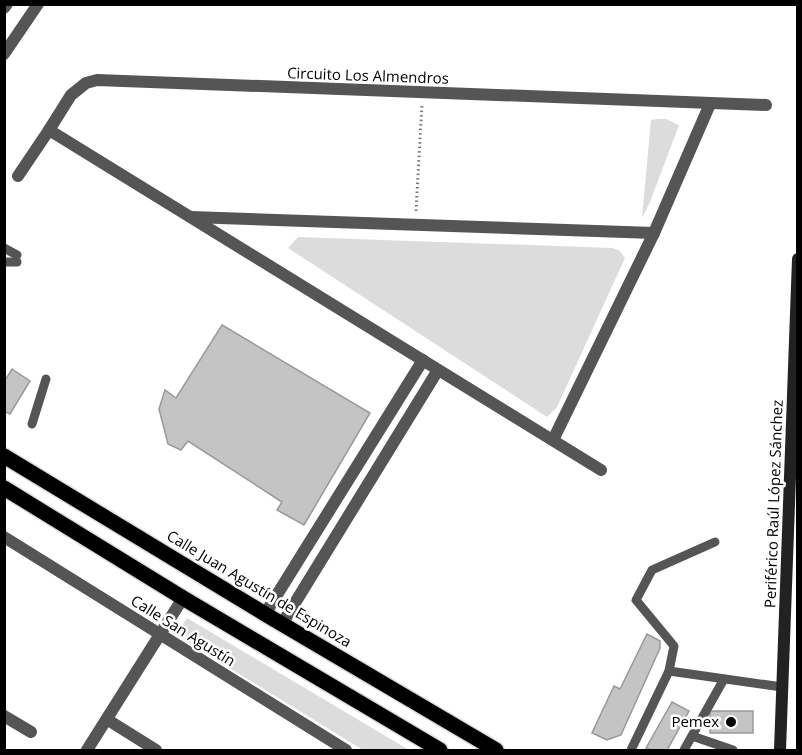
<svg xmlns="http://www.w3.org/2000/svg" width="802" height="755" viewBox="0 0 802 755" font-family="'Open Sans',sans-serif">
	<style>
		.green { fill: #dcdcdc }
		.building { fill: #c4c4c4; stroke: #999; stroke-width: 1.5 }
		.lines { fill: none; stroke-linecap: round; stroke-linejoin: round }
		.primary-casing { stroke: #dbdbdb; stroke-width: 18 }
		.path { stroke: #777; stroke-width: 3; stroke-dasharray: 1.5 3; stroke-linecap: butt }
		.lane { stroke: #555; stroke-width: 9 }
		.street { stroke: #555; stroke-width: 12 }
		.secondary { stroke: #222; stroke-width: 12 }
		.primary { stroke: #000; stroke-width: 15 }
		.poi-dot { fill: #000; stroke: #fff; stroke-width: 2 }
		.labels { text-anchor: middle; stroke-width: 5; stroke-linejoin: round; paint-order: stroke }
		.street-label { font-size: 15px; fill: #000; stroke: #fff }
		.poi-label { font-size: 15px; fill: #000; stroke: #fff; text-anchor: end }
	</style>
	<rect width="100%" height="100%" fill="#fff"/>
	<g class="green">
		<polygon points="657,119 666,119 679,125 650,202 642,218 651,120"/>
		<polygon points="298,237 613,248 620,251 625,258 557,407 547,417 288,248"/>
		<polygon points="187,618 409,750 363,750 176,635"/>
	</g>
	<g class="building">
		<polygon points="222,325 370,413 304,525 277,510 282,502 188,441 181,450 168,444 159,409 165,390 176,398"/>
		<polygon points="12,369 30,381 10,414 4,411 4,382"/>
		<polygon points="647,634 660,641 660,648 621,735 607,740 592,733 614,686 620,689"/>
		<polygon points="672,702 689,711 667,750 651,750 646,748"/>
		<rect x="710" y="711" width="43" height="22"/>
	</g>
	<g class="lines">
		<g class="primary-casing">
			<g id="primary">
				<polyline points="4,456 265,614 496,750"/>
				<polyline points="4,488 183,598 440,750"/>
			</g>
		</g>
		<polyline class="path" points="416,211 422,104"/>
		<g class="lane">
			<polyline points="4,248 17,255"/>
			<polyline points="4,262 17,262"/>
			<polyline points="32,424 46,379"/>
			<polyline points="669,671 674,646 636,600 652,570 715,542"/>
			<polyline points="692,736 733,750"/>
			<polyline points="631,750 669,671 782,687"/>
			<polyline points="684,750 724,679"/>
		</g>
		<g class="street">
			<polyline points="4,8 7,4"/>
			<polyline points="4,54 38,4"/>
			<polyline points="49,130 601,470"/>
			<polyline points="18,176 49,130 71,95 86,83 97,80 766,105"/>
			<polyline points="191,217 654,233"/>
			<polyline points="553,440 654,233 710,104"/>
			<polyline points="4,537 346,750"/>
			<polyline points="265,614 423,360"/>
			<polyline points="282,624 438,370"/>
			<polyline points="4,716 31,732"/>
			<polyline points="108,720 156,750"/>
			<polyline points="87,750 183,598"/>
		</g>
		<polyline class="secondary" points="780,750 798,259"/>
		<use href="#primary" class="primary"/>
	</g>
	<circle class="poi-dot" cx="731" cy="722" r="6"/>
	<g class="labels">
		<g class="street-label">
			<text transform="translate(368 76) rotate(2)" y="5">Circuito Los Almendros</text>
			<text transform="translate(774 504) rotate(-88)" y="5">Periférico Raúl López Sánchez</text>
			<text transform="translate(259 589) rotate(31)" y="5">Calle Juan Agustín de Espinoza</text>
			<text transform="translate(183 631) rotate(32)" y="5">Calle San Agustín</text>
		</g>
		<g class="poi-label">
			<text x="719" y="727">Pemex</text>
		</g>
	</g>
	<rect width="802" height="755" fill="none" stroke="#000000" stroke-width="12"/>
</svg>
